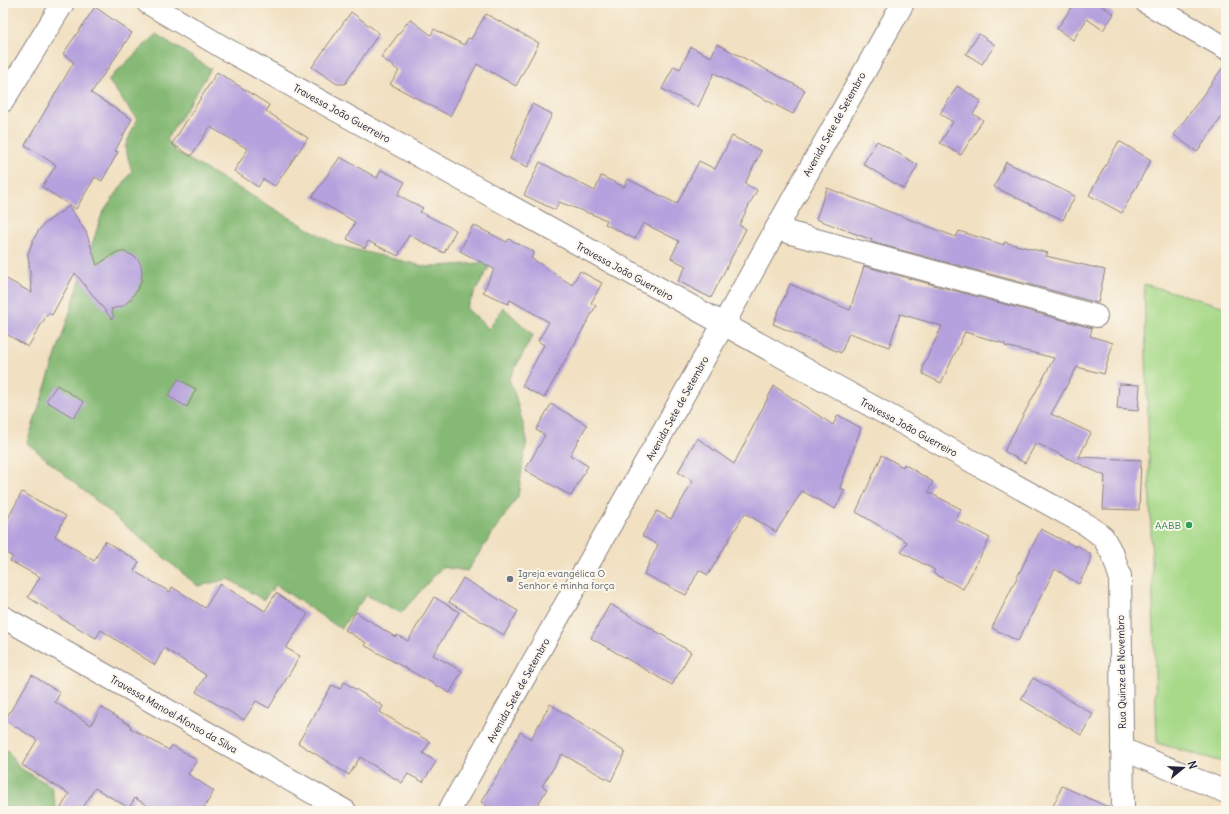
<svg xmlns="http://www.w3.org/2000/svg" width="1229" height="814" viewBox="0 0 1229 814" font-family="Delius,sans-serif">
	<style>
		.green { fill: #a7d989; stroke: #647e62 }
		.forest { fill: #85b975; stroke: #546e58 }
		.building { fill: #b5a1dd }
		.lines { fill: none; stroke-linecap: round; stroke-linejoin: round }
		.minor-casing { stroke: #8a817e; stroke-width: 24 }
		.minor { stroke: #fff; stroke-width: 22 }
		.leisure-dot { fill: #2e9e5b; stroke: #fbf7ec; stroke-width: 1.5 }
		.worship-dot { fill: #6b7280; stroke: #fbf7ec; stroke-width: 1.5 }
		.labels { text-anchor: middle; stroke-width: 4; stroke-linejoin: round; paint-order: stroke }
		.street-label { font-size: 10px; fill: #22223b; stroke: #fbf7ec }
		.leisure-label { font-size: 10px; fill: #27864d; stroke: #fbf7ec; text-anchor: end }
		.worship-label { font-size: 10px; fill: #5b616d; stroke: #fbf7ec; text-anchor: start }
	</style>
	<rect width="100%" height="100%" fill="#fbf7ec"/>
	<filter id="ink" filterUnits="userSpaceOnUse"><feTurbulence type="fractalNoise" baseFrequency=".025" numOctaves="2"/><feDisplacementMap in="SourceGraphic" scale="8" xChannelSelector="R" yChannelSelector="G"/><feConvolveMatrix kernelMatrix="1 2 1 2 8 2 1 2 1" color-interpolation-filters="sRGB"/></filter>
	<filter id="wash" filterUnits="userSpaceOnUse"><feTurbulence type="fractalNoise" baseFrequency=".012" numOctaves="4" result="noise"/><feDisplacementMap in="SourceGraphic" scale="16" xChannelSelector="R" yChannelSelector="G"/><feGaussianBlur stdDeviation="0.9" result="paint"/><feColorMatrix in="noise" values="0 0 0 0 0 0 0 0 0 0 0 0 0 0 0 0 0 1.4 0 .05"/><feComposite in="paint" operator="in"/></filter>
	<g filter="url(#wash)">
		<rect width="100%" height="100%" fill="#f1e0c1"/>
		<polygon class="green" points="1144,284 1226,307 1226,763 1157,743"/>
		<g class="forest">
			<polygon points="156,34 211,69 167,139 176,152 337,245 427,267 492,262 466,308 489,329 503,307 533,335 509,379 515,395 527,439 518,496 467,571 442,567 401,613 366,595 341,629 276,585 263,600 229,579 198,586 27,443 102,214 132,171 125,147 137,119 108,80"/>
			<polygon points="3,748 8,751 20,768 51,786 57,811 3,811"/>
		</g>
		<g id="blocks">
			<g class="building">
				<polygon points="1064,3 1098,3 1114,14 1103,30 1087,19 1073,40 1057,29 1071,8"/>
				<polygon points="95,7 132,33 91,93 132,119 115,151 118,152 102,181 95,177 76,209 42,187 56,165 25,145 74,62 63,54"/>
				<polygon points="351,12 379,33 345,84 337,84 312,67"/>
				<polygon points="486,14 539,43 516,86 477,64 450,116 390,84 399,71 381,57 410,19 431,35 434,29 464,45 468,38 471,39"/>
				<polygon points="979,34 995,45 982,64 966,54"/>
				<polygon points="717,44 805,90 793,114 714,73 698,107 662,89 674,66 680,69 691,47 711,57"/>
				<polygon points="1226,63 1226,111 1197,152 1174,135"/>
				<polygon points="217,72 269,105 266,111 308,138 275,186 263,179 258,187 234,171 248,149 210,127 191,156 172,144"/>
				<polygon points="957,86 981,101 973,114 983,120 961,155 940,143 953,122 940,114"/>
				<polygon points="532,104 552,114 528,167 510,159"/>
				<polygon points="732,136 761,151 745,184 757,190 739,225 746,229 711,298 678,281 686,266 671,258 679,241 643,223 635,239 605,224 607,220 559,202 555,210 524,195 540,162 595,191 601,176 624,187 628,179 677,204 699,161 715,169"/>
				<polygon points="877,141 918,165 904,189 863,164"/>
				<polygon points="1119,141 1151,160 1122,213 1089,195"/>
				<polygon points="340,157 377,178 381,170 405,182 398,195 423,208 420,212 456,230 444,253 409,235 398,256 368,241 365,248 347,239 355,222 312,197"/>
				<polygon points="1006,162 1075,196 1063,220 994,187"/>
				<polygon points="827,188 956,237 959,231 1004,245 1004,242 1048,253 1046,256 1105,270 1098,303 871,242 872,240 816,219"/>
				<polygon points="69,206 86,232 97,265 117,252 125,252 132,255 137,258 141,265 142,272 141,282 137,290 130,300 123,306 111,309 114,318 112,319 75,273 52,315 48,313 28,347 3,332 3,277 32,293 28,254 33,240 39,230 44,224"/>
				<polygon points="473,225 507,242 509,239 534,252 531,258 572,285 580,271 602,283 591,303 596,306 544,398 522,386 544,345 538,341 549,322 510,300 508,304 483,292 494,269 460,251"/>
				<polygon points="864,266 1092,328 1090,336 1113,343 1104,374 1077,367 1051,414 1091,433 1079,457 1141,460 1139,510 1103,509 1105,476 1036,443 1025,463 1004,451 1054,358 1005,346 1005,344 965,332 941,383 923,374 923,366 942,326 900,314 889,347 849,333 841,353 773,324 790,284 850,310"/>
				<polygon points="178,379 196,389 187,407 168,396"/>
				<polygon points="1119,384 1140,385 1138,411 1117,409"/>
				<polygon points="57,385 84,402 74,418 46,401"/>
				<polygon points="774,386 833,425 838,415 861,428 840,488 845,490 835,509 802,491 776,532 745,513 708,575 699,570 686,595 644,574 658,545 642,536 657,511 671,519 693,481 678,472 697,438 734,464"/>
				<polygon points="551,404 587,425 570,455 588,466 571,496 525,470 545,435 536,430"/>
				<polygon points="882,455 903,467 904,464 933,482 928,492 961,509 956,520 990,538 963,589 933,573 935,570 901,552 907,542 856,512"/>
				<polygon points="22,492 66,516 55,536 94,561 105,541 139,562 134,571 170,592 172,587 205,608 220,584 265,611 276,593 308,614 286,648 300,656 269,708 256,701 244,720 196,692 206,675 164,648 155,665 101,630 96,638 64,620 28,597 40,577 10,561 13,557 3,551 3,528"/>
				<polygon points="1041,529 1076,547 1077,545 1090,554 1090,562 1079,584 1055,569 1018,641 992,628"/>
				<polygon points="463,578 518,611 504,635 449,602"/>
				<polygon points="434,597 459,612 433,655 462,671 450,693 364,645 366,643 345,630 356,612 395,637 397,635 408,641"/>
				<polygon points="610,604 691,652 672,685 591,638"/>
				<polygon points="32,675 60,693 55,702 91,725 101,707 131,726 130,728 169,750 172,745 197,760 188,774 214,791 202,811 156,811 135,798 129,808 95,788 81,811 59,811 69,794 22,765 37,740 5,720"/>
				<polygon points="1033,678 1093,714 1081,735 1021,699"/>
				<polygon points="344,682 383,706 380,712 430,742 423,753 436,762 423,782 408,774 402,783 360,757 349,775 298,743 332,685 340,689"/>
				<polygon points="550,704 625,752 611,781 562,754 542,786 547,789 534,811 495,811 481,802 504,764 520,732 531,739"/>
				<polygon points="1062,786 1110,808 1110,811 1051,811"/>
			</g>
		</g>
	</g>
	<g filter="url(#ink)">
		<use href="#blocks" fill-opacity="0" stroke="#8a817e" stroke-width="1"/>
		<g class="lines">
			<g class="minor-casing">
				<g id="minor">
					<polyline points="148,3 224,48 1087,525 1103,537 1113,555 1120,576 1123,811"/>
					<polyline points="1147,3 1226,48"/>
					<polyline points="3,101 63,3"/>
					<polyline points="776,229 1096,316"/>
					<polyline points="3,617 345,811"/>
					<polyline points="1122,749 1226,792"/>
					<polyline points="449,811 723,325 776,229 903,3"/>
				</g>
			</g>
			<use href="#minor" class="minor"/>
		</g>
	</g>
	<circle class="leisure-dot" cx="1189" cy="525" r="4"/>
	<circle class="worship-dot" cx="510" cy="579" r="4"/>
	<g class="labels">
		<g class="street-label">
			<text transform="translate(342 113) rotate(29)" y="4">Travessa João Guerreiro</text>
			<text transform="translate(834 124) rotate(-61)" y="4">Avenida Sete de Setembro</text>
			<text transform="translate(625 271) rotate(29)" y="4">Travessa João Guerreiro</text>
			<text transform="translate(677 408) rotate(-61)" y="4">Avenida Sete de Setembro</text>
			<text transform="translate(909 427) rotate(29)" y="4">Travessa João Guerreiro</text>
			<text transform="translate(1121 672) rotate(-91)" y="4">Rua Quinze de Novembro</text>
			<text transform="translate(518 690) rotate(-61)" y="4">Avenida Sete de Setembro</text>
			<text transform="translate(174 714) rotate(30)" y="4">Travessa Manoel Afonso da Silva</text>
		</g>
		<g class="leisure-label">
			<text x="1181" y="529">AABB</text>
		</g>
		<g class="worship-label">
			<text x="518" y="577">Igreja evangélica O<tspan x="518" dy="12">Senhor é minha força</tspan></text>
		</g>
	</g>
	<rect width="1229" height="814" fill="none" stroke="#fbf7ec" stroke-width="16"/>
	<g transform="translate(1183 768) rotate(72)" stroke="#fbf7ec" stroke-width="3" paint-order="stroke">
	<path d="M0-3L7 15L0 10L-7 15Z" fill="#22223b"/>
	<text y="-6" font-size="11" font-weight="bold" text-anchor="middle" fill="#22223b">N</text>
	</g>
</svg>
